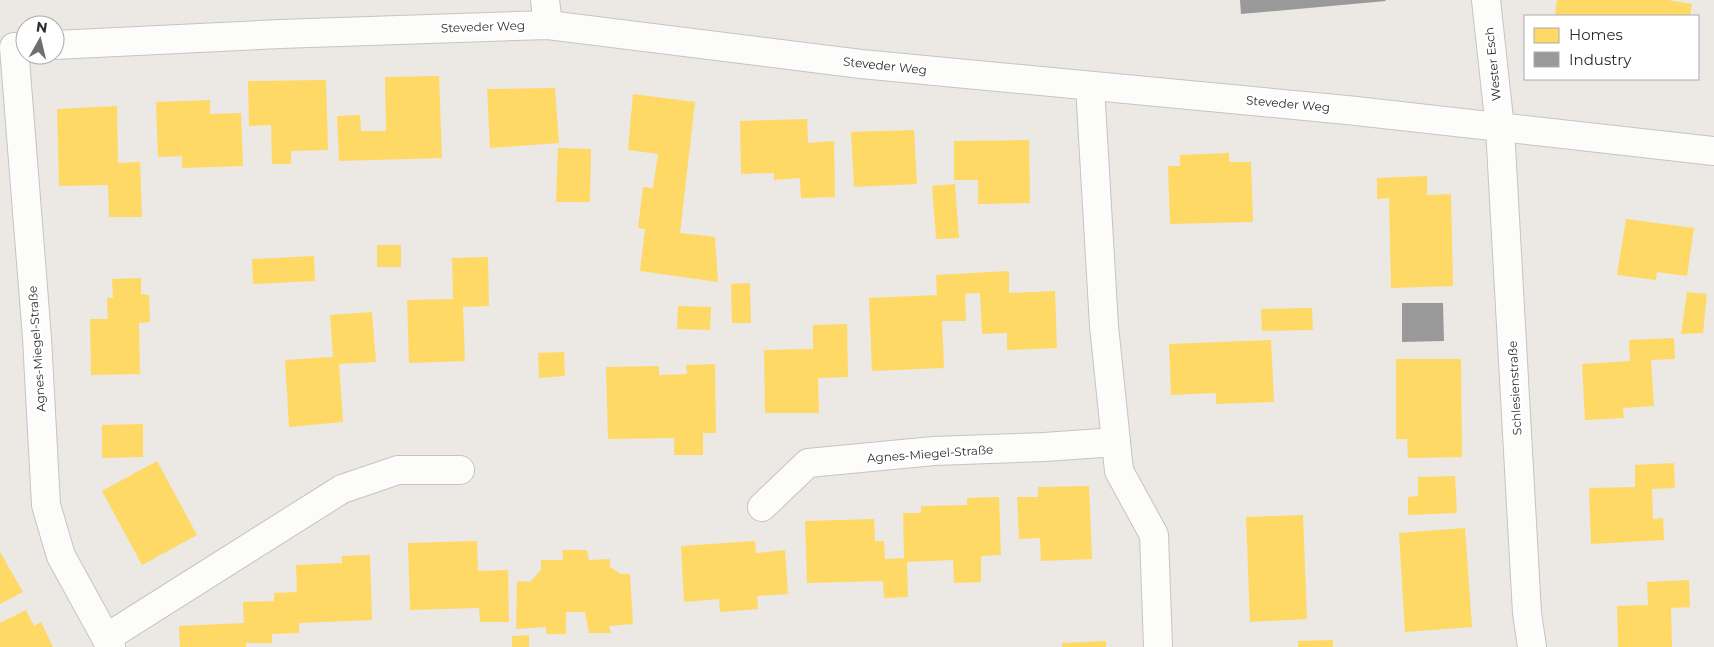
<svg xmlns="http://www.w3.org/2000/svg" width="1714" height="647" viewBox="0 0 1714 647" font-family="Montserrat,sans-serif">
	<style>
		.homes { fill: #ffd966 }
		.industry { fill: #999 }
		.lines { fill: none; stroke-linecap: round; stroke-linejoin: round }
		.street-casing { stroke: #c5c4c5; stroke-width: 30 }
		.street { stroke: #fcfcfb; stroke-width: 28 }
		.labels { text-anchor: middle; stroke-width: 5; stroke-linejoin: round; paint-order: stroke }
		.street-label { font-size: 12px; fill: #2e2e2e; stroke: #fff }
	</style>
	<rect width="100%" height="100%" fill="#ece8e4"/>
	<g class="homes">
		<polygon points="1557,0 1668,0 1692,4 1690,16 1555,16"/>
		<polygon points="439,76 442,158 339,161 337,116 360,115 361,131 386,131 385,77"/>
		<polygon points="326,80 328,150 291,151 291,164 272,164 271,125 249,126 248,81"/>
		<polygon points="555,88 559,143 490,148 487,89"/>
		<polygon points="633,94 695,102 680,233 715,237 718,282 640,271 645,229 638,228 643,187 653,188 658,154 628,150"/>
		<polygon points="210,100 210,114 241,113 243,166 182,168 182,156 158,157 156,102"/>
		<polygon points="117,106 118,163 140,162 142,217 109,217 108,185 59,186 57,109"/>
		<polygon points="807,119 808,143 834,141 835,197 801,198 800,178 774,180 774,173 741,174 740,121"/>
		<polygon points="914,130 917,184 854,187 851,132"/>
		<polygon points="1029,140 1030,203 978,204 978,180 954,180 954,141"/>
		<polygon points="558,148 591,149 590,202 556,202"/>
		<polygon points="1229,153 1229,162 1251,162 1253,222 1170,224 1168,166 1180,166 1180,155"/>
		<polygon points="1427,176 1427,195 1451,194 1453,286 1391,288 1389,198 1377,199 1377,178"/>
		<polygon points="955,184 959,238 936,239 932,186"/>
		<polygon points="1626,219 1694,228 1687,276 1657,272 1656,280 1617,275"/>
		<rect x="377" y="245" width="24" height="22"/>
		<polygon points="314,256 315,281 253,284 252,259"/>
		<polygon points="488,257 489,306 463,307 465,361 409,363 407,300 453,299 452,258"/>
		<polygon points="1009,271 1009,293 1055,291 1057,348 1007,350 1007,333 982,334 980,293 965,294 966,321 942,321 944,368 872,371 869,298 937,295 936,275"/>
		<polygon points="141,278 141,294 149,295 150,322 139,323 140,374 91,375 90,319 108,319 107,298 113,298 112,279"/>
		<polygon points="750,283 751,323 732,323 731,284"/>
		<polygon points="1687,292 1707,294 1703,333 1681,334"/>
		<polygon points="678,306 711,307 710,330 677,329"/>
		<polygon points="1312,308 1313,330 1262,331 1261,309"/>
		<polygon points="372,312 376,362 339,364 343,422 289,427 285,360 333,357 330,315"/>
		<polygon points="847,324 848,377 818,378 819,413 765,413 764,350 813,349 813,325"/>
		<polygon points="1674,338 1675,359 1651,360 1654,406 1623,408 1624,418 1585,420 1582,364 1630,361 1629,340"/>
		<polygon points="1271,340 1274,402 1216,404 1216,393 1171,395 1169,344"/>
		<polygon points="564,352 565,376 539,378 538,353"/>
		<polygon points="1396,359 1461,359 1462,457 1408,458 1407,439 1396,439"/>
		<polygon points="715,364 716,433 703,433 703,455 674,455 674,438 608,439 606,367 659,366 659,375 687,374 686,365"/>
		<polygon points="143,424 143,457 102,458 102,425"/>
		<polygon points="157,461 197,535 142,565 102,491"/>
		<polygon points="1674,463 1675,488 1652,489 1653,519 1663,518 1664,540 1591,544 1589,488 1635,487 1635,465"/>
		<polygon points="1455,476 1457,513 1408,515 1408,497 1418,496 1418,477"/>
		<polygon points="1089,486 1092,559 1041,561 1040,538 1019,539 1017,497 1038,497 1038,487"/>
		<polygon points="999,497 1001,555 981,556 981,582 954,583 953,560 907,562 908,597 884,598 883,581 807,583 805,521 874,519 875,541 884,541 885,559 904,558 903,513 921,513 921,506 967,505 967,498"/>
		<polygon points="1303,515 1307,619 1250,622 1246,517"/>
		<polygon points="1465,528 1472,627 1405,632 1399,533"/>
		<polygon points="477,541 478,571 508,570 509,622 480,622 479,608 410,610 408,543"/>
		<polygon points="755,541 756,553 785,550 788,594 757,596 758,609 720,612 719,599 684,602 681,546"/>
		<polygon points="562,550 587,550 589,560 610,559 610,567 621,574 630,574 633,624 609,626 611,633 589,633 585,612 566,612 566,634 546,634 546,627 516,629 517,581 530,582 541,570 541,560 563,560"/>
		<polygon points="0,552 23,592 0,604"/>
		<polygon points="370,555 372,620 299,623 299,633 272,634 272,643 246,643 246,647 180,647 179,626 244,623 243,602 274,601 274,593 297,592 296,565 342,563 342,556"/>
		<polygon points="1689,580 1690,607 1671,608 1672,647 1618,647 1617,606 1648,605 1647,582"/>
		<polygon points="26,610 34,626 41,622 53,647 0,647 0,623"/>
		<polygon points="529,635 529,647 512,647 512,636"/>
		<polygon points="1333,640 1333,647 1298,647 1298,641"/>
		<polygon points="1106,641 1106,647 1062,647 1062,643"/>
	</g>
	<g class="industry">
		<polygon points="1240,0 1385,0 1386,1 1241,14"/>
		<polygon points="1402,303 1443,303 1444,341 1402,342"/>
	</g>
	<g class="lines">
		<g class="street-casing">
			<g id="street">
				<polyline points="545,0 548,25"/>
				<polyline points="1486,0 1500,128 1527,613 1532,647"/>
				<polyline points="55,45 280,34 548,25 861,64 1347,110 1714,151"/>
				<polyline points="14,47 37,338 46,505 61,556 111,647"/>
				<polyline points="1090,86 1104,326 1119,471 1154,535 1158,647"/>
				<polyline points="762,507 808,463 934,451 1044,447 1116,442"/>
				<polyline points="106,638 342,489 398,470 460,470"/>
			</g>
		</g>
		<use href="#street" class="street"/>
	</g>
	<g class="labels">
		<g class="street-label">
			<text transform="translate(483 27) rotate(-2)" y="4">Steveder Weg</text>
			<text transform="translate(1493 64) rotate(-96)" y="4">Wester Esch</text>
			<text transform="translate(885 66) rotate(6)" y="4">Steveder Weg</text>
			<text transform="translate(1288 104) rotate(5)" y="4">Steveder Weg</text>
			<text transform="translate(37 349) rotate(-94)" y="4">Agnes-Miegel-Straße</text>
			<text transform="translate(1515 388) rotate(-93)" y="4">Schlesienstraße</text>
			<text transform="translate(930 454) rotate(-4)" y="4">Agnes-Miegel-Straße</text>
		</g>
	</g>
	<rect x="1524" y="15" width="175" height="65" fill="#ffffff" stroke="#ababab"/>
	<rect x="1534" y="28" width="25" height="15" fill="#ffd966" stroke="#ababab"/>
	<text x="1569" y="40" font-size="15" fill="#2e2e2e">Homes</text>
	<rect x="1534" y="52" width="25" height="15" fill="#999999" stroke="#ababab"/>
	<text x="1569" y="65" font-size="15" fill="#2e2e2e">Industry</text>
	<g transform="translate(40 40) rotate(8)"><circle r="24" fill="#ffffff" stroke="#ababab"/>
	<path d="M0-4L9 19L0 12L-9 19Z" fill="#706f6e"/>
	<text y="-8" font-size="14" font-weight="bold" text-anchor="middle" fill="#2e2e2e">N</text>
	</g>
</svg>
